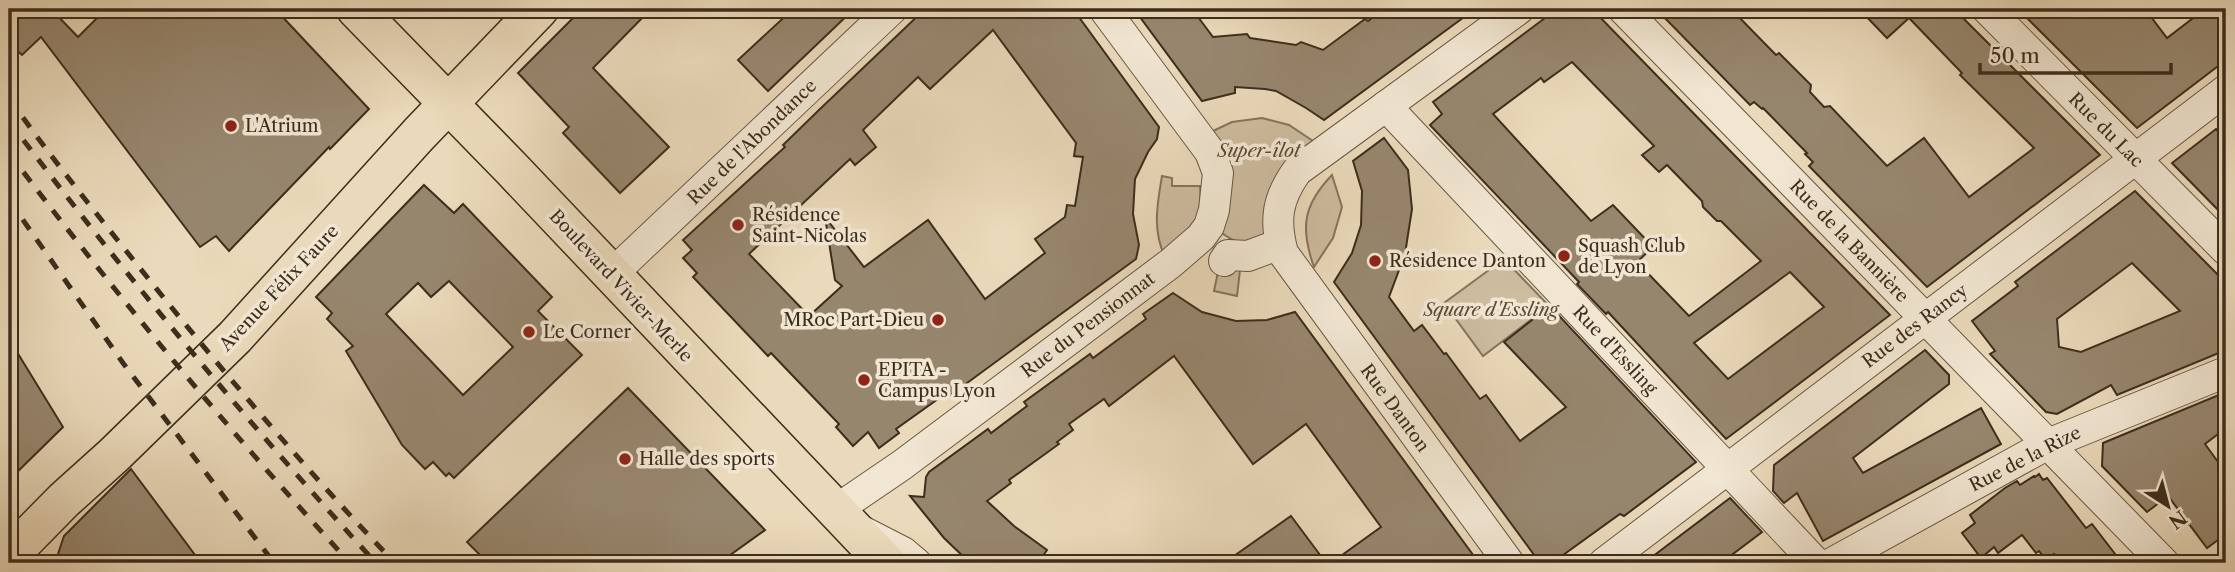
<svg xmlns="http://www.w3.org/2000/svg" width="2235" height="572" viewBox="0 0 2235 572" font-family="'Libre Caslon Text',serif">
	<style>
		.green { fill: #cdbc9f; stroke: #85745e; stroke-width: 2 }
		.building { fill: #97866e; stroke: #3d2d1c; stroke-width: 2; fill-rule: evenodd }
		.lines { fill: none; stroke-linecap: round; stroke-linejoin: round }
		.minor-casing { stroke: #685844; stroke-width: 32 }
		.major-casing { stroke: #3d2d1c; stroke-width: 41 }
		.minor { stroke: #f1e6d2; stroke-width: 30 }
		.major { stroke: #ead9ba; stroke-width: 38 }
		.rail { stroke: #3d2d1c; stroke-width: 5; stroke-dasharray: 12 12; stroke-linecap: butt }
		.poi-dot { fill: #8f2418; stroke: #f1e6d2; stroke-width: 2.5 }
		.labels { text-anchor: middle; stroke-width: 7; stroke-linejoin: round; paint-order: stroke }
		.poi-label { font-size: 18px; fill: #3d2d1c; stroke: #f1e6d2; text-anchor: start }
		.street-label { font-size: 18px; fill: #3d2d1c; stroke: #f1e6d2 }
		.park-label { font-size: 18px; font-style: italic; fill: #5a4a36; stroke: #f1e6d2 }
	</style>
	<rect width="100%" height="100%" fill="#ead9ba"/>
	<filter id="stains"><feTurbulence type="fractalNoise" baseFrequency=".00286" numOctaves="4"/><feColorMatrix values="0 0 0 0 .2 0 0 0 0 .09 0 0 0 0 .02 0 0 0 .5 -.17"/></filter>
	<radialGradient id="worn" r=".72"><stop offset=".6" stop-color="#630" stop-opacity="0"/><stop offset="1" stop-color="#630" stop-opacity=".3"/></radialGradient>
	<g class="green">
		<path d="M1262,118L1289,125L1316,143L1269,237C1245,248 1235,244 1215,228L1227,190L1228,153L1213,131L1232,122Z"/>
		<path d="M1332,175L1342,207L1333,238L1314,267C1300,228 1303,205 1332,175Z"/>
		<path d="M1162,176L1172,178V186H1200C1203,227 1191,231 1166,259C1152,232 1157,205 1162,176Z"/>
		<polygon points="1504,259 1549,306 1483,356 1444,303"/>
		<polygon points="1219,267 1240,270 1237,296 1214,291"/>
	</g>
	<g class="building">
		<polygon points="9,9 51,9 78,37 106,9 265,9 272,16 277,11 369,109 330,149 329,147 229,251 216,236 200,247 41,37 22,55 9,43"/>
		<polygon points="582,9 651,9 593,68 669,147 620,193 563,133 569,127 518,73"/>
		<polygon points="793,9 854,9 768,91 738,60"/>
		<path d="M925,9H1073L1159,127L1157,139L1148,152L1135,179L1133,214L1139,245L1136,259L948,397L945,394L896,429L899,433L879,448L868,432L853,446L836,427L839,424L771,353L768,356L693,277L697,273L683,258L692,250L683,240L785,147L783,145L820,109ZM993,30L1076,143L1074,156L1083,157L1075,206L1067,205L1065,217L1035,239L1045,253L985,299L928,220L864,267L825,217L835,280L842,286L809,316L749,254L850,159L855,165L876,147L863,130L918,77L930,89Z"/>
		<polygon points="1134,9 1192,9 1213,37 1247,34 1250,38 1296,45 1301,42 1323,50 1365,19 1368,21 1379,13 1383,18 1397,9 1475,9 1324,120 1306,108 1276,91 1265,89 1235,87 1235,93 1202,101"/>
		<path d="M1557,9L1585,13L1592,9L1890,315L1726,439L1608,312L1606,314L1577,284L1579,282L1430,125L1442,114L1433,102ZM1572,62L1654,146L1642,155L1659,172L1667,165L1702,201L1703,207L1717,221H1721L1761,261L1689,316L1637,262L1653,247L1613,205L1591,221L1493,114L1541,78L1544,82ZM1790,272L1824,307L1728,379L1694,343Z"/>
		<polygon points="1656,9 1731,9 1776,55 1779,53 1811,85 1810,92 1824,107 1830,106 1887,166 1924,138 1969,197 2034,148 1960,75 1962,73 1909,18 1887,38 1859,9 1954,9 2100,155 1927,287 1809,166 1813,162 1805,154 1807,153 1763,108 1762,109 1754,102 1750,105"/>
		<polygon points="2018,9 2145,9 2167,38 2205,9 2226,9 2226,60 2137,128"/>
		<polygon points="2216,129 2226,140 2226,218 2172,163"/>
		<polygon points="1384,138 1408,170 1412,209 1405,254 1389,297 1414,331 1422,325 1444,354 1446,353 1480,399 1486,395 1520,441 1566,407 1504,342 1550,306 1696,462 1624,516 1620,514 1552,563 1540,563 1334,282 1352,253 1361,225 1362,191 1353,161"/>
		<path d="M424,185L454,213L463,204L552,297L538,311L582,355L454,478L449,473L446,476L433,462L425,469L402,445L346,351L353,346L327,319L332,313L316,297ZM449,281L513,347L463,395L386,314L418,283L431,297Z"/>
		<path d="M2135,191L2226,283V350L2117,395L2111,385L2057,414L2046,412L1990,354L1995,351L1972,321L2018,286L2015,282ZM2132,263L2180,311L2081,352L2059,347L2057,319Z"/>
		<polygon points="1173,293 1202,312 1236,321 1267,320 1295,312 1479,563 1331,563 1381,527 1306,424 1253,464 1174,356 1109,406 1104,399 1069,424 1073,430 1057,442 1059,444 1009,480 1011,483 987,501 1014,526 1047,550 1038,563 970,563 944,538 910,496 924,497 926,477 929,472 988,429 991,433 1027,406 1024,402 1090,354 1093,358 1146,319 1143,314"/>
		<polygon points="9,339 63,427 9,480"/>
		<polygon points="1925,350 1949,375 1949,384 1853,458 1863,473 1981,408 2001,444 1823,541 1797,493 1784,503 1773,491 1774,465"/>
		<polygon points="628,388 765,530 719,563 488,563 467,542"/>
		<polygon points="2226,392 2226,428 2205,444 2226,473 2226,534 2207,548 2168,496 2147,512 2102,466 2103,443"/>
		<polygon points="131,469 201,563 55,563 64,536"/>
		<polygon points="2039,474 2043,480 2047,478 2086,528 2092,524 2122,563 2061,563 2054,554 2046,560 2039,551 2036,553 2022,535 1998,553 1994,547 1981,558 1962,533 1975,523 1970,515 2005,488 2017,481 2020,485 2034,476 2035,477"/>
		<polygon points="1730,498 1762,532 1721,563 1644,563"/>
		<polygon points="1291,516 1326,563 1224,563"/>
	</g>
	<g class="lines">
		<g class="minor-casing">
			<g id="minor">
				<polyline points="1623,9 2164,563"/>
				<polyline points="1987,9 2226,250"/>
				<polyline points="1386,106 1816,563"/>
				<polyline points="1224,261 1228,255 1248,256 1280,244"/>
				<polyline points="611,275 892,9"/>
				<polyline points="836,510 902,465 1171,263 1201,237 1209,226 1214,210 1218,173 1210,152 1104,9"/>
				<polyline points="864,532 903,552 916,563"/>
				<path d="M1509,563L1283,253C1274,220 1277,199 1297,171L1519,9"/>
				<polyline points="1604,563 2226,90"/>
				<polyline points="1832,563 2048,444 2226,372"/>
			</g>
		</g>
		<g class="major-casing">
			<g id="major">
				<polyline points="356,9 512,169 886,563"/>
				<polyline points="9,556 64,500 114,455 235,337 419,134 539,9"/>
			</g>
		</g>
		<use href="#minor" class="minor"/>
		<use href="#major" class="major"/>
		<g class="rail">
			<path d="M9,98C49,155 92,208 135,262C218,366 304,468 395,563"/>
			<path d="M9,121C125,275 246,421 376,563"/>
			<path d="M9,153C116,295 230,432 350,563"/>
			<polyline points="9,200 123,363 274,563"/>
		</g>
	</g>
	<g class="poi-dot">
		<circle cx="231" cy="126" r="7"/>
		<circle cx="738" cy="225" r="7"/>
		<circle cx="1564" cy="256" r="7"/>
		<circle cx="1375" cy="261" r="7"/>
		<circle cx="938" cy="320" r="7"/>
		<circle cx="529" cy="332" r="7"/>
		<circle cx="864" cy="380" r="7"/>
		<circle cx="625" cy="459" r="7"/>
	</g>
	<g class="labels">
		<g class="poi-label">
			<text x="245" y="132">L'Atrium</text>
			<text x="752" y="221">Résidence<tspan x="752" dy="21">Saint-Nicolas</tspan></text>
			<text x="1578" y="252">Squash Club<tspan x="1578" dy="21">de Lyon</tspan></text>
			<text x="1389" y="267">Résidence Danton</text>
			<text x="924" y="326" text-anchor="end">MRoc Part-Dieu</text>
			<text x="543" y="338">Le Corner</text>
			<text x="878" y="376">EPITA -<tspan x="878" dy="21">Campus Lyon</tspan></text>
			<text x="639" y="465">Halle des sports</text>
		</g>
		<g class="street-label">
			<text transform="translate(2106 130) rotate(45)" y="6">Rue du Lac</text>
			<text transform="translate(752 142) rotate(-44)" y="6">Rue de l'Abondance</text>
			<text transform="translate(1849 241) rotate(46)" y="6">Rue de la Bannière</text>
			<text transform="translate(621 286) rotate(47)" y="6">Boulevard Vivier-Merle</text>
			<text transform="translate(279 288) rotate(-47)" y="6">Avenue Félix Faure</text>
			<text transform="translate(1088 325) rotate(-37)" y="6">Rue du Pensionnat</text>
			<text transform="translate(1915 326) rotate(-37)" y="6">Rue des Rancy</text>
			<text transform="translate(1615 350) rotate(47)" y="6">Rue d'Essling</text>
			<text transform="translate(1395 408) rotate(54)" y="6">Rue Danton</text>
			<text transform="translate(2025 459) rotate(-27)" y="6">Rue de la Rize</text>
		</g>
		<g class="park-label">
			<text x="1259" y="157">Super-îlot</text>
			<text x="1491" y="316">Square d'Essling</text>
		</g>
	</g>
	<rect width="2235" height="572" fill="none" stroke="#ead9ba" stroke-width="35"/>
	<rect x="10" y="10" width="2214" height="551" fill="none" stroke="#3d2d1c" stroke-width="3.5"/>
	<rect x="18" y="18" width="2200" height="537" fill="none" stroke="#3d2d1c" stroke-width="2"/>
	<g transform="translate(2168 506) rotate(144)" stroke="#f1e6d2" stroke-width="5" paint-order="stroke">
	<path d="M0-5L12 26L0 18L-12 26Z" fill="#3d2d1c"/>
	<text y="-10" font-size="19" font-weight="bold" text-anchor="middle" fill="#3d2d1c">N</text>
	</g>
	<path d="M1980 63v10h191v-10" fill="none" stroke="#3d2d1c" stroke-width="3.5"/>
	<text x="1990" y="63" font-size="21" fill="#3d2d1c" stroke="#f1e6d2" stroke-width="5" paint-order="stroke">50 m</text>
	<rect width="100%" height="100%" filter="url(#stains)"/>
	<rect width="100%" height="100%" fill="url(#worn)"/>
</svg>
